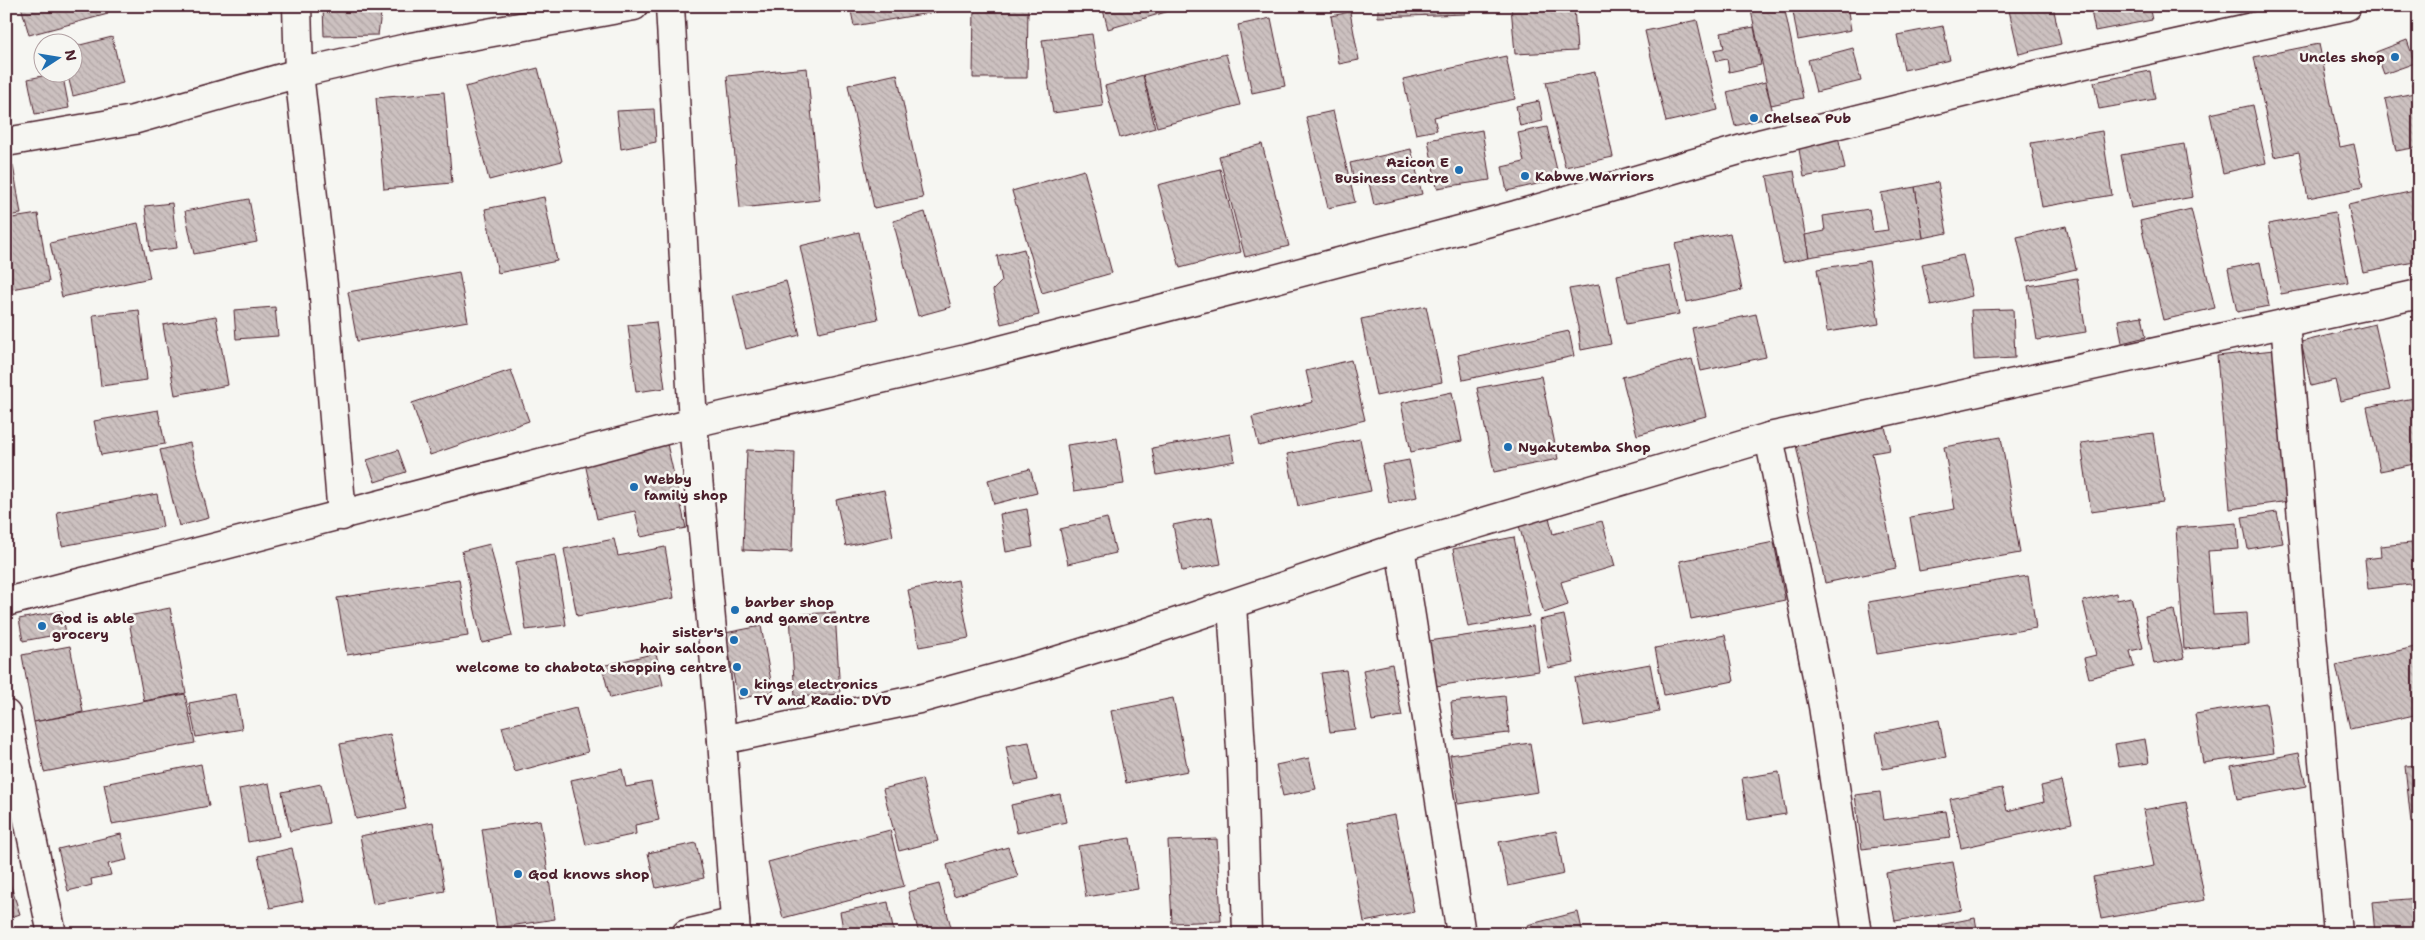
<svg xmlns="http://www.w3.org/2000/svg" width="2425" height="940" viewBox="0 0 2425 940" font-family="'Shantell Sans',sans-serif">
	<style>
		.building { fill: url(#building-back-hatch); stroke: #4a1f2b }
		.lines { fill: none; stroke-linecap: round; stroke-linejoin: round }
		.street-casing { stroke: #4a1f2b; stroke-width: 31 }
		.street { stroke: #f6f6f2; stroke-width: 28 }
		.poi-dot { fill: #1f6fb2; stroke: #f6f6f2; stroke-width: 2 }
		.labels { text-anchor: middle; stroke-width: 5; stroke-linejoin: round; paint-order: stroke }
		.poi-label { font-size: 14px; font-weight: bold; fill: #4a1f2b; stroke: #f6f6f2; text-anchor: start }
	</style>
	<defs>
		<pattern id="building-back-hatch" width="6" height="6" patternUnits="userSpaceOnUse" patternTransform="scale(1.25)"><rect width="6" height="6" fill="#ccc1c0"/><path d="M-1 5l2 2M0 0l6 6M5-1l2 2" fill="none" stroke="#b1a5a5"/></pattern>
	</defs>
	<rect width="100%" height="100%" fill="#f6f6f2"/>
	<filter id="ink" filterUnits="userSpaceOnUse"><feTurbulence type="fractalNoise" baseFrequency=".02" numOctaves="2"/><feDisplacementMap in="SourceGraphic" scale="10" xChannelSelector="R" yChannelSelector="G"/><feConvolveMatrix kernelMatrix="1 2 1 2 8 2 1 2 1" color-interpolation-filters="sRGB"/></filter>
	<g filter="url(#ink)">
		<g class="building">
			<polygon points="21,6 106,6 108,14 29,35"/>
			<polygon points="131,6 149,6 132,10"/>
			<polygon points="323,6 382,6 378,35 324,36"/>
			<polygon points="850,6 946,6 946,10 854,26"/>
			<polygon points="974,6 1028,6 1027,78 973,78"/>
			<polygon points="1102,6 1175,6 1176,9 1108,29"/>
			<polygon points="1378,6 1465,6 1465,14 1378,17"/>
			<polygon points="1511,6 1574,6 1577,51 1515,54"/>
			<polygon points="1750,6 1784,6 1803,98 1771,105"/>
			<polygon points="1792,6 1847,6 1851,30 1798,40"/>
			<polygon points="2008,6 2053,6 2061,44 2019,54"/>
			<polygon points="2090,6 2149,6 2152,20 2095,31"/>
			<polygon points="1350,12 1359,60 1339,64 1331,16"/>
			<polygon points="1271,18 1285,86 1252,93 1238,25"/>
			<polygon points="1697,20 1718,110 1666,122 1645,31"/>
			<polygon points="1943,26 1950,60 1904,70 1897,35"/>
			<polygon points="1754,27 1761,65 1729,72 1727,59 1717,61 1714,50 1724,48 1721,33"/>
			<polygon points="1092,34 1103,106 1053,113 1042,40"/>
			<polygon points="112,37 123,83 73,96 67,72 72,72 72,47"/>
			<polygon points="2407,40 2415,63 2384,74 2376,52"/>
			<polygon points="2319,44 2340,147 2354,144 2363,187 2308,198 2299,152 2274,157 2254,57"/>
			<polygon points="1853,48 1861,81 1816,92 1808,60"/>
			<polygon points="1226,54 1240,105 1157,127 1143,75"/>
			<polygon points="1506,56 1515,99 1434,117 1437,130 1416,134 1403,79"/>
			<polygon points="538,68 562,161 489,180 465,87"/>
			<polygon points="807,68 820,200 740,208 727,76"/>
			<polygon points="2150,71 2155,99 2099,109 2094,82"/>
			<polygon points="62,72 69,108 35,114 28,79"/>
			<polygon points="1595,72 1613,157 1565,167 1546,82"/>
			<polygon points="897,74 923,198 874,208 848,85"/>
			<polygon points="1143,75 1155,128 1120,138 1105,86"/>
			<polygon points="1765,82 1774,116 1735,126 1727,92"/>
			<polygon points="2419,82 2419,147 2396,151 2385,99 2414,93 2412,84"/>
			<polygon points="444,92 452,183 384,189 376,98"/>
			<polygon points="1539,101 1543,121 1520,126 1516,106"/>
			<polygon points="2253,105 2266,163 2223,173 2210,114"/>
			<polygon points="654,109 656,142 621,149 617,111"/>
			<polygon points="1333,111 1355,202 1328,208 1306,117"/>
			<polygon points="1547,127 1559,179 1507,191 1502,167 1524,162 1518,133"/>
			<polygon points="1482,130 1490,180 1437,188 1428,140"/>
			<polygon points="2102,131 2112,195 2042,207 2031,143"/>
			<polygon points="1838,136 1845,169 1804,177 1798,144"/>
			<polygon points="1262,144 1289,246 1245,257 1219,156"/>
			<polygon points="2184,144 2193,197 2131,208 2121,155"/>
			<polygon points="1411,149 1422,194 1374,205 1369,183 1355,185 1350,163"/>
			<polygon points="13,165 21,214 6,216 6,166"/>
			<polygon points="1220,169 1241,252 1180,268 1158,185"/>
			<polygon points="1084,170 1112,273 1042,293 1012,191"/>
			<polygon points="1794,171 1809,257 1783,263 1767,176"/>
			<polygon points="1938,182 1947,233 1923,238 1915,187"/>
			<polygon points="1915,187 1923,238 1809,257 1805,235 1825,231 1823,216 1869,209 1873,232 1888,230 1881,193"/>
			<polygon points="2419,190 2419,261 2363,272 2348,205"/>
			<polygon points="544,197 557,261 498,273 485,209"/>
			<polygon points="249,199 257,242 194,254 185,211"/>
			<polygon points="172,203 177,248 150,251 145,206"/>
			<polygon points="2191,209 2215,308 2163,320 2140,221"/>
			<polygon points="925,212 951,307 918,316 893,221"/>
			<polygon points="2335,212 2348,282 2281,294 2268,224"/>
			<polygon points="38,214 49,282 6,290 6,219"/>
			<polygon points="138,223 150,278 62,297 50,243"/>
			<polygon points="2066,226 2076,269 2027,281 2017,237"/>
			<polygon points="859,232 878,319 819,332 800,246"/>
			<polygon points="1730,233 1742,290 1687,302 1675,244"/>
			<polygon points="1024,249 1039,315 1001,324 993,290 1002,281 997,256"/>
			<polygon points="1963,255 1972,296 1931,306 1922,264"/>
			<polygon points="1869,261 1879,324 1827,332 1817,269"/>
			<polygon points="2260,262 2269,306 2237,312 2228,269"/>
			<polygon points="1669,265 1679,314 1626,324 1617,275"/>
			<polygon points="459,272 468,321 357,341 348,292"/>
			<polygon points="2077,278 2086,332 2037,340 2028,286"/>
			<polygon points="786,281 800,335 746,349 733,295"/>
			<polygon points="1599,284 1611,344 1581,350 1578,327 1569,289"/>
			<polygon points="1426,306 1442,382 1376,396 1361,319"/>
			<polygon points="275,307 278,336 236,339 234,310"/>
			<polygon points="2013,309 2015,358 1974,360 1971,310"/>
			<polygon points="139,310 147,380 101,386 93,315"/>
			<polygon points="1756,314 1766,357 1701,371 1692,328"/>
			<polygon points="216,316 228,385 175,395 163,325"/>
			<polygon points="2142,316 2146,337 2122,343 2118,320"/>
			<polygon points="656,322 665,388 636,392 628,325"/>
			<polygon points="2375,324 2390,390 2340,401 2335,380 2311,386 2301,342"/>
			<polygon points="1569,331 1574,356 1463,380 1458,355"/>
			<polygon points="2274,350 2289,501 2230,509 2217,356"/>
			<polygon points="1692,359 1706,416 1637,435 1622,377"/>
			<polygon points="1351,360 1365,420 1259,446 1252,417 1313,402 1306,371"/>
			<polygon points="511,370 529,421 430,455 412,403"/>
			<polygon points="1541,376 1558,459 1494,472 1477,388"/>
			<polygon points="1452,392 1462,441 1411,452 1401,403"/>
			<polygon points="2419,397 2419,463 2380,471 2367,407"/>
			<polygon points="158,410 165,444 101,455 94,421"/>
			<polygon points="1885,426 1890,450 1872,453 1896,568 1825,583 1796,445"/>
			<polygon points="2153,433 2163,502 2091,512 2081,443"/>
			<polygon points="1230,434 1235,461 1157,475 1152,448"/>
			<polygon points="2001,437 2020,553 1919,571 1910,517 1955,509 1944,447"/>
			<polygon points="1117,438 1124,484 1074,491 1067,445"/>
			<polygon points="1360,439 1371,491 1298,506 1287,454"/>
			<polygon points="190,443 209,518 179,526 160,450"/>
			<polygon points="667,444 686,528 641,537 635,511 597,519 585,463"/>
			<polygon points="398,450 406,472 375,482 367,460"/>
			<polygon points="747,450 795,452 792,552 743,550"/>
			<polygon points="1409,460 1417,497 1389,503 1382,465"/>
			<polygon points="1030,469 1037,493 994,504 988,480"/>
			<polygon points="884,490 893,536 846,546 836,500"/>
			<polygon points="157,494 163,527 62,546 57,512"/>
			<polygon points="1027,509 1033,547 1006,552 1000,514"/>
			<polygon points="2277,512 2283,543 2248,549 2242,517"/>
			<polygon points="1548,513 1553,534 1602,521 1615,566 1561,582 1568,605 1544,613 1518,522"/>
			<polygon points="1212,517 1221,564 1182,571 1173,525"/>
			<polygon points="1107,518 1116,553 1068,564 1060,529"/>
			<polygon points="2237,523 2239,549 2208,551 2213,615 2247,613 2249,644 2184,649 2176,528"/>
			<polygon points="1514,537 1529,616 1468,627 1453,549"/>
			<polygon points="614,539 618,556 665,547 674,598 577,616 564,549"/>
			<polygon points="1774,542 1785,600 1691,619 1680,561"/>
			<polygon points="2412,543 2414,558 2419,557 2419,583 2368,589 2365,559 2381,557 2380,546"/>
			<polygon points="490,544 512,636 482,643 462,551"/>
			<polygon points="555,555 566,625 526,630 516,562"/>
			<polygon points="2028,576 2036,628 1877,654 1868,602"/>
			<polygon points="459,579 468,636 347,655 337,598"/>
			<polygon points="958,580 969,638 919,647 908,590"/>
			<polygon points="2116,593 2117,600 2131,597 2143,648 2130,651 2134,667 2089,678 2084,658 2096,655 2083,601"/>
			<polygon points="170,608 186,693 144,701 128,616"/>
			<polygon points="2174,610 2184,658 2154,664 2145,616"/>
			<polygon points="62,611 66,633 23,641 19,619"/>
			<polygon points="835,612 840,694 795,697 790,615"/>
			<polygon points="1564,615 1574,663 1548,668 1539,620"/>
			<polygon points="761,626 773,692 738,699 725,633"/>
			<polygon points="1533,626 1539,671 1429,687 1422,642"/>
			<polygon points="1725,635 1734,681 1664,695 1655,648"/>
			<polygon points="70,646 83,712 34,722 22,655"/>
			<polygon points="2419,646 2419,714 2350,729 2336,665"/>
			<polygon points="656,653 663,685 610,698 602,666"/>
			<polygon points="1392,664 1402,716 1372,721 1363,670"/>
			<polygon points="1650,664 1659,712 1584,726 1575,678"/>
			<polygon points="1346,670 1355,729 1330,732 1321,673"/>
			<polygon points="185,694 195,743 44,772 34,722"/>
			<polygon points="236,694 242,729 196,737 189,703"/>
			<polygon points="1505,696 1509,733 1455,739 1451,702"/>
			<polygon points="1173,698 1188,771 1126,783 1111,711"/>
			<polygon points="2266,703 2274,753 2203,763 2195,714"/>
			<polygon points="576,708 588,752 515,772 502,727"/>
			<polygon points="1939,720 1946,757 1883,769 1876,733"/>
			<polygon points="390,734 406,809 356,819 340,744"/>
			<polygon points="2145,739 2149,763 2119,767 2115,744"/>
			<polygon points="1029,742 1037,780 1014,785 1006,746"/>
			<polygon points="1530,743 1538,792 1458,804 1450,755"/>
			<polygon points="2299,753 2306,786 2237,799 2231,766"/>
			<polygon points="1309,758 1316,789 1283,796 1276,765"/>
			<polygon points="201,764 209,806 112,824 104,784"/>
			<polygon points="2419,765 2419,822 2411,823 2405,766"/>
			<polygon points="622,769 626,787 651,782 659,820 635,825 636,834 586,845 571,780"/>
			<polygon points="1779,772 1786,814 1748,820 1742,778"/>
			<polygon points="922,779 938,841 899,851 883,789"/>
			<polygon points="2062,781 2072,823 1961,848 1950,799 2002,788 2007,811 2044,802 2041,786"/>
			<polygon points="269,783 279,836 248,842 239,789"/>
			<polygon points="321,784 329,823 290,831 282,792"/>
			<polygon points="1880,792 1884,820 1946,811 1951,838 1862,849 1855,795"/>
			<polygon points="1060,794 1066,822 1017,833 1011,805"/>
			<polygon points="2186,802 2205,900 2101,919 2093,877 2154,866 2143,810"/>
			<polygon points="1395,815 1414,912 1364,922 1346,824"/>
			<polygon points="540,820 555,919 497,928 482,829"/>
			<polygon points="433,822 445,891 373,904 360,836"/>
			<polygon points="890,830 904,886 783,918 768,862"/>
			<polygon points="1556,831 1564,874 1508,886 1499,842"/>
			<polygon points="121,834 127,860 108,864 111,875 91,879 92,885 68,891 58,849"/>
			<polygon points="1130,838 1138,889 1086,897 1078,846"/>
			<polygon points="1217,839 1221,921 1172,923 1168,841"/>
			<polygon points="696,843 704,878 656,888 648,853"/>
			<polygon points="1008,847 1018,877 954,896 947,865"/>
			<polygon points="292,848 303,901 270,908 258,856"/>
			<polygon points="1953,862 1962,910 1895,921 1886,873"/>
			<polygon points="6,871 20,914 6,919"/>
			<polygon points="939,884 953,934 919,934 908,892"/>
			<polygon points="2419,898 2419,932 2375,934 2372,902"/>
			<polygon points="888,902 894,934 844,934 840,912"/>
			<polygon points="1578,912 1583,934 1529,934 1527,925"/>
			<polygon points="1975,918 1978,934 1941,934 1939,925"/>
			<polygon points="2169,931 2170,934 2148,934"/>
		</g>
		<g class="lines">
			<g class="street-casing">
				<g id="street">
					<polyline points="297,6 299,73 323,285 342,516"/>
					<polyline points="670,6 693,423 722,740 736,934"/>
					<polyline points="6,142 133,120 299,73 411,47 634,6"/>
					<polyline points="2285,323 2338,934"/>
					<polyline points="1769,437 1823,706 1857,934"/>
					<polyline points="1400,547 1461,934"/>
					<polyline points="6,602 693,423 966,359 1245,287 1516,215 1763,143 2022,78 2347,6"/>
					<polyline points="1232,605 1242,765 1247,934"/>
					<polyline points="6,714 52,934"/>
					<polyline points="722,740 919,699 1036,667 1139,635 1400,547 1769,437 2419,294"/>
					<polyline points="686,934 735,922"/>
				</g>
			</g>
			<use href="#street" class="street"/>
		</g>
	</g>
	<g class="poi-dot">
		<circle cx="2395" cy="57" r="5"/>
		<circle cx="1754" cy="118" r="5"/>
		<circle cx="1459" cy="170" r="5"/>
		<circle cx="1525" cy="176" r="5"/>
		<circle cx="1508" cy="447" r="5"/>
		<circle cx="634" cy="487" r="5"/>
		<circle cx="735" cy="610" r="5"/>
		<circle cx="42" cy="626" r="5"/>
		<circle cx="734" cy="640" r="5"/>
		<circle cx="737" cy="667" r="5"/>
		<circle cx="744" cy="692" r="5"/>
		<circle cx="518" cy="874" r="5"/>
	</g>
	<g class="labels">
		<g class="poi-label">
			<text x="2385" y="62" text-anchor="end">Uncles shop</text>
			<text x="1764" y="123">Chelsea Pub</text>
			<text x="1449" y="167" text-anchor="end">Azicon E<tspan x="1449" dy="16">Business Centre</tspan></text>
			<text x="1535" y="181">Kabwe Warriors</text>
			<text x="1518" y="452">Nyakutemba Shop</text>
			<text x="644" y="484">Webby<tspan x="644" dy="16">family shop</tspan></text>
			<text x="745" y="607">barber shop<tspan x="745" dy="16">and game centre</tspan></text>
			<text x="52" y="623">God is able<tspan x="52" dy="16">grocery</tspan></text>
			<text x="724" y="637" text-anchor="end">sister's<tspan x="724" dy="16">hair saloon</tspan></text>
			<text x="727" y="672" text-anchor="end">welcome to chabota shopping centre</text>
			<text x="754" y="689">kings electronics<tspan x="754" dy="16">TV and Radio. DVD</tspan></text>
			<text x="528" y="879">God knows shop</text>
		</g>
	</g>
	<rect width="2425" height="940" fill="none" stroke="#f6f6f2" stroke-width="25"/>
	<rect x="12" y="12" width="2400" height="915" fill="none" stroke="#4a1f2b" stroke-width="2" filter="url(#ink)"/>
	<g transform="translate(58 58) rotate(78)"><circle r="24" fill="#f6f6f2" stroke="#b1a0a2"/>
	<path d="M0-4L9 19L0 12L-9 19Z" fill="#1f6fb2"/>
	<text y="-8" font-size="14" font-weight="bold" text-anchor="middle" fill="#4a1f2b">N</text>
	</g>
</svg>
